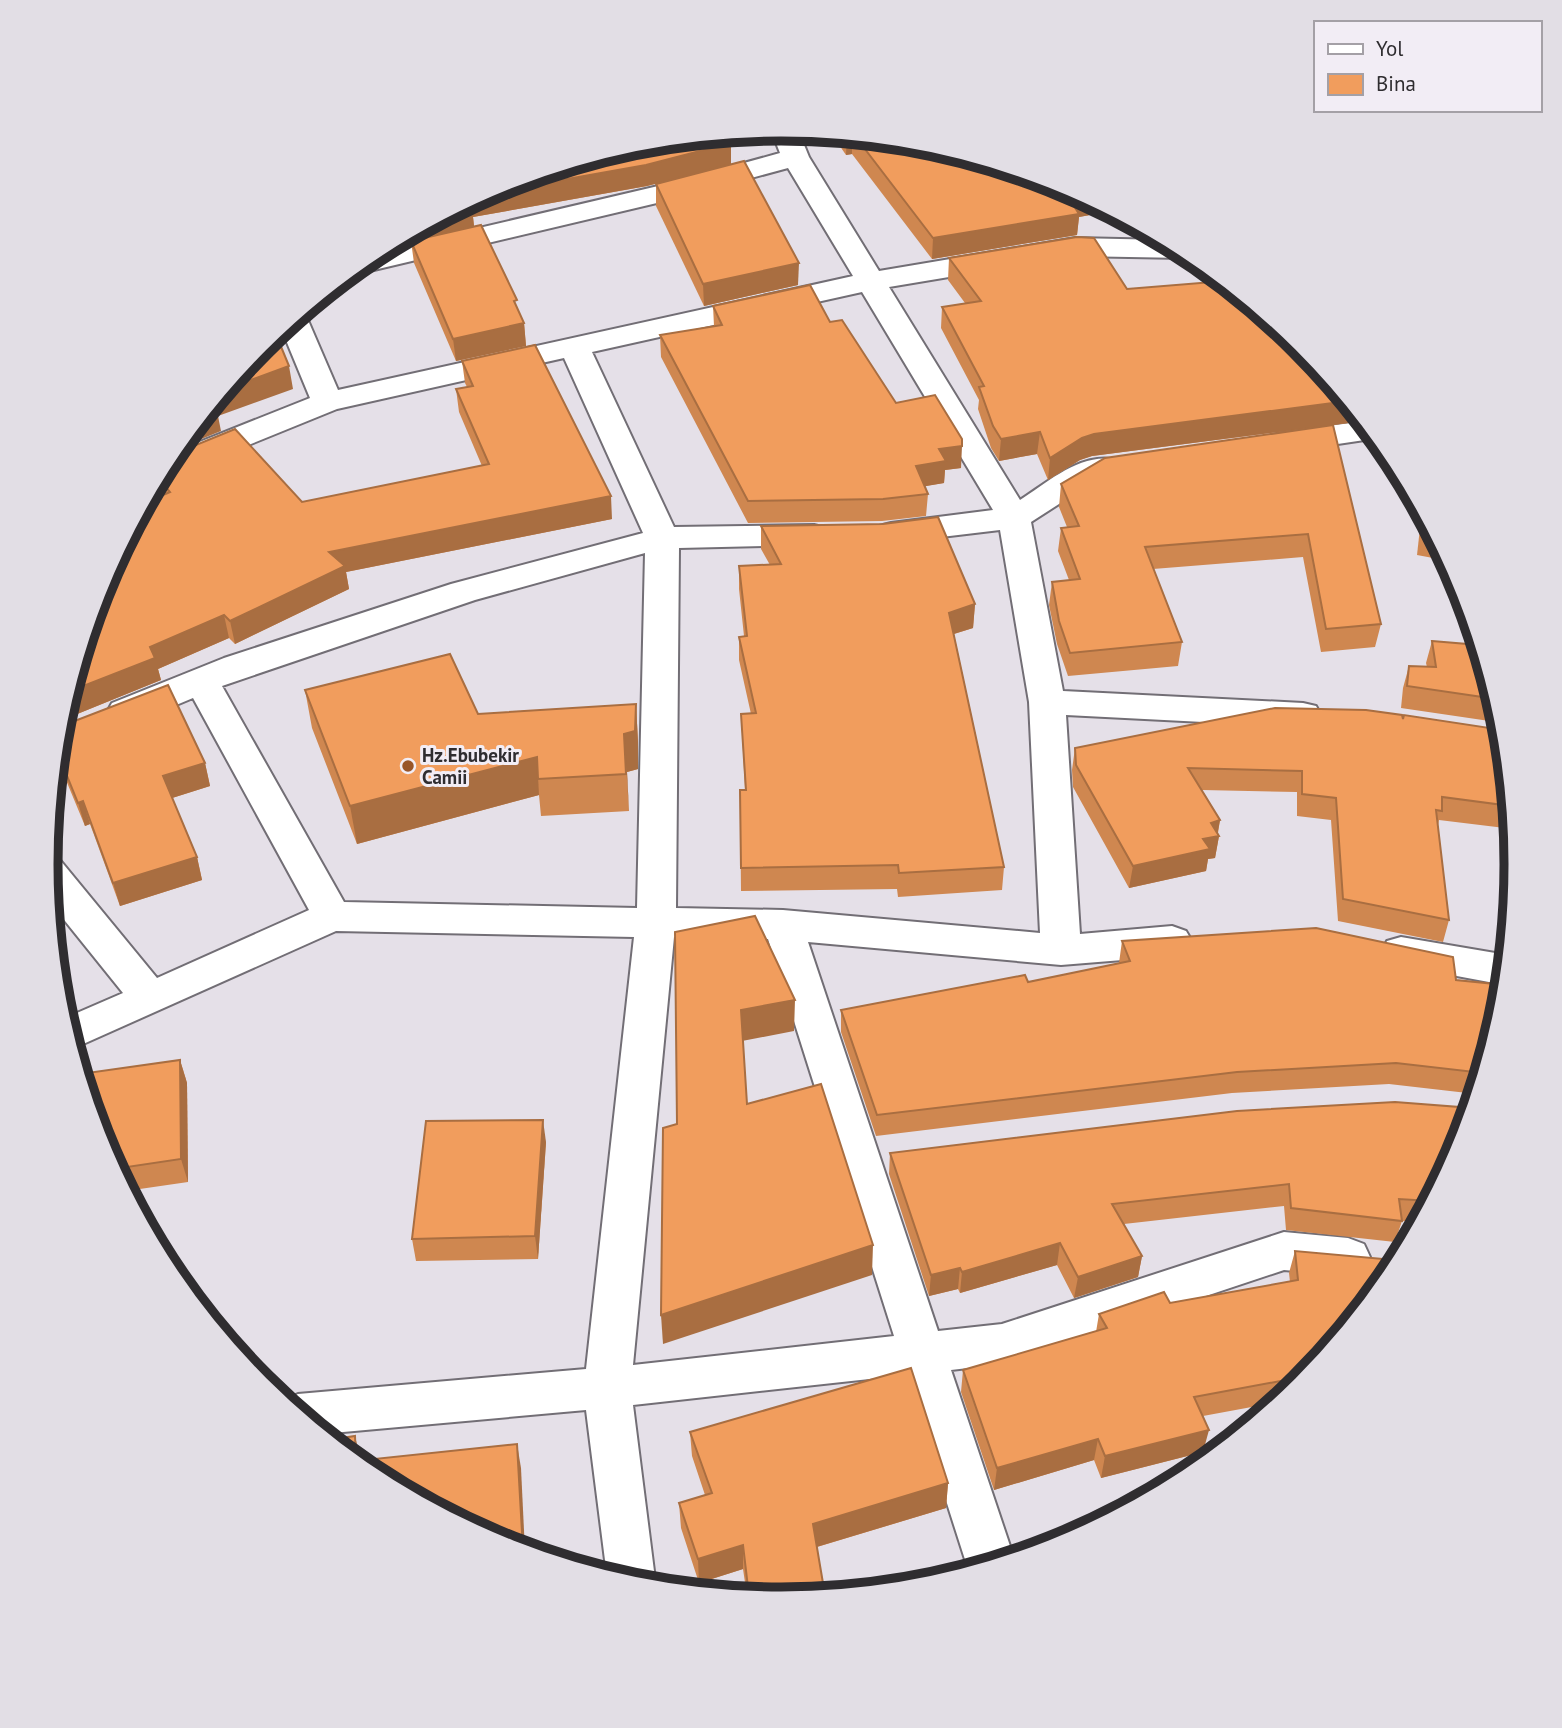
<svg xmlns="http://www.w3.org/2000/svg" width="1562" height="1728" viewBox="0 0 1562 1728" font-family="'PT Sans',sans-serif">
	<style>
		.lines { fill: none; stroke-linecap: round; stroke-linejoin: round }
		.minor-casing { stroke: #726e75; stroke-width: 4 }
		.minor { fill: #fff; fill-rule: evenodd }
		.wall { fill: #cf8750 }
		.shaded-wall { fill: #a96e41 }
		.building { fill: #f19d5d; stroke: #a96e41; stroke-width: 2 }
		.poi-dot { fill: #995528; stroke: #f2edf5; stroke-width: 2.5 }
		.labels { text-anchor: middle; stroke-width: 6; stroke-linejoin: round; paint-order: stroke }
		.poi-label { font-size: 19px; font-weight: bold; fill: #2f2d30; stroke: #f2edf5; text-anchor: start }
		.rim { fill: none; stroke: #2f2d30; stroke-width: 9 }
	</style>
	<rect width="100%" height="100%" fill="#e5e0e8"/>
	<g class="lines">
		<g class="minor-casing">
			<g id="minor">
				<path d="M781,129L798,130L809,157L879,271L1075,238L1166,240L1193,255L1183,258L1075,256L889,287L1020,500C1048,482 1082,451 1117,460L1122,467L1117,474L1101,477L1031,522L1063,691L1303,703L1316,706L1321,715L1316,724L1303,727L1066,715L1080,934L1172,926L1186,931L1192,941L1186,951L1172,956L1061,965L808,942L938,1331L1002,1324L1284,1232L1348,1238L1364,1244L1370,1257L1364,1270L1348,1276L1284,1270L1002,1364L951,1370L1014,1558L969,1572L906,1375L633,1405L656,1587L637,1585L607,1576L586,1410L321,1434L281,1401L298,1394L586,1369L634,937L336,931L72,1049L63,1019L123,993L49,901L46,856L60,860L157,978L309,910L193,698L138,721L125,724L112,721L107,712L112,703L224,658L451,584L643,533L564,358L337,409L204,463L193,466L182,463L177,456L182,449L310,398L281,328L301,311L307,318L338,390L853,276L788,168L678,198L357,274L349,272L372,253L671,183L780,153L771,130ZM862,292L993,510L891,523L879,526L874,533L879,540L891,543L1000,530L1029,702L1040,933L783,910L676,908L679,548L814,545L826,542L831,535L826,528L814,525L674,527L592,352ZM645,553L637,908L344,902L222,686L475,600ZM674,937L768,939L894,1336L633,1365Z"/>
				<polygon points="1365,421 1378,438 1284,452 1273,449 1268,442 1273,435 1284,432"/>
				<polygon points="1401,937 1507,955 1505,985 1387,963 1381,952 1387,941"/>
			</g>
		</g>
		<use href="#minor" class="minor"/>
	</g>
	<g class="wall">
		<polygon points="831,133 925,143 1063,185 1112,211 1079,217 1077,235 932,259 852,154 846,155"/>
		<polygon points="731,143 731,164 647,186 473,217 474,226 524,323 526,346 456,361 414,263 411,241 405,243 403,239 395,240 500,184"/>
		<polygon points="656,184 798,285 704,306 656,206"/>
		<polygon points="949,258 1127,289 1301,344 1364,421 1092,456 1080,460 1048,480 1037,454 999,461 991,448 978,409 979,400 941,328 942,307 965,303 948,280"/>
		<polygon points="713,306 830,322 896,403 961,468 945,470 944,483 925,486 928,494 926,516 882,521 748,523 661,357 660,335 714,326"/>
		<polygon points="462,361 612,519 346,572 349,589 235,644 229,638 158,669 161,680 60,721 160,496 152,487 169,456 302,502 482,466 459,412 456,389 467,387 465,383"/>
		<polygon points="1333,425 1381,624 1375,647 1321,652 1303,557 1153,569 1182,642 1178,666 1068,676 1057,644 1049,605 1052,582 1069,580 1058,551 1061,528 1067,527 1059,507 1061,484"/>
		<polygon points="1422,510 1449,561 1417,555"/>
		<polygon points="761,526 975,604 973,628 954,634 1004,867 1002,890 898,897 897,889 741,891 740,790 745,790 741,714 751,714 739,660 739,637 744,636 739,589 739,566 770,565 761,549"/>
		<polygon points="1432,641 1479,645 1503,723 1401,708 1403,688 1409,666 1427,667 1426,663"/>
		<polygon points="305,690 478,714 636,704 638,742 638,769 627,772 629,811 541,816 539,795 357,844 312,728"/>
		<polygon points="1403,718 1503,730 1513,829 1439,820 1438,825 1449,920 1443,942 1338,921 1331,820 1297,816 1297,792 1202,790 1220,820 1218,833 1219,836 1215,858 1208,859 1206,871 1129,888 1073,787 1072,770 1075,748"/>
		<polygon points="59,727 205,763 210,786 172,798 197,857 202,880 120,906 90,824 85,826 56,756"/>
		<polygon points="1122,941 1456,980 1502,1008 1476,1094 1389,1084 1232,1093 876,1136 841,1032 841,1010 1028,982 1119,963"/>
		<polygon points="180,1060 187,1083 188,1182 126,1191 101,1145"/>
		<polygon points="1472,1108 1460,1146 1419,1222 1402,1221 1395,1242 1286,1230 1284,1206 1124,1224 1142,1256 1138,1277 1074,1298 1057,1265 960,1293 958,1289 929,1296 889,1174 890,1153"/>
		<polygon points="546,1142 538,1259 416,1261 412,1239"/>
		<polygon points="1295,1251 1392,1273 1301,1384 1279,1402 1203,1416 1203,1452 1101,1478 1094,1460 994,1490 961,1392 963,1370 1096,1332 1099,1314 1170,1303 1290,1282 1289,1273"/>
		<polygon points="690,1432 948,1483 946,1508 817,1547 781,1600 747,1596 743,1569 699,1583 681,1528 679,1503 705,1495 692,1456"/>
	</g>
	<g class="shaded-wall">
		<polygon points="847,135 852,136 852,154 846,155"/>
		<polygon points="731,143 731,164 647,186 473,217 474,226 405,243 404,235 482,194"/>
		<polygon points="1083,195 1112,211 1079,217 1077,235 932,259 933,238 1069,198"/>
		<polygon points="799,263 798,285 704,306 703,284"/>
		<polygon points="524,323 526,346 456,361 453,339"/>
		<polygon points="289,366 293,389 218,416 221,431 174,450 223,390"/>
		<polygon points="1348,401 1364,421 1092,456 1080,460 1048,480 1050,458 1082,438 1094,434"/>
		<polygon points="1040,432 1037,454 999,461 1001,439"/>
		<polygon points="962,446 961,468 945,470 944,483 915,488 916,466 939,449"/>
		<polygon points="611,496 612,519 346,572 349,589 235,644 230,621 329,552"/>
		<polygon points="975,604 973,628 947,636 949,613"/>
		<polygon points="224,615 229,638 158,669 161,680 60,721 68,692 150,647"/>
		<polygon points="636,704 638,742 638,769 627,772 629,811 624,734"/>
		<polygon points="537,757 539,795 357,844 350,806"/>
		<polygon points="205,763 210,786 169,799 163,776"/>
		<polygon points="83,801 90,824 85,826 78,803"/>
		<polygon points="1220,820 1217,836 1219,836 1215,858 1208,859 1206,871 1129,888 1133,866 1203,839 1211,823"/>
		<polygon points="197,857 202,880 120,906 113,883"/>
		<polygon points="795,1000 794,1031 742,1041 741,1010"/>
		<polygon points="180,1060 187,1083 188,1182 181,1159"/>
		<polygon points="543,1120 546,1142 538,1259 535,1236"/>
		<polygon points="1060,1243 1057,1265 960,1293 962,1272"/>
		<polygon points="873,1245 872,1275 663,1344 661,1315"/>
		<polygon points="1142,1256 1138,1277 1074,1298 1078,1277"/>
		<polygon points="960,1268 958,1289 929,1296 931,1275"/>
		<polygon points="1209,1430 1203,1452 1101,1478 1105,1456"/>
		<polygon points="355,1436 361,1461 356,1462"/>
		<polygon points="1098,1439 1094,1460 994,1490 997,1468"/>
		<polygon points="517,1444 521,1468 525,1551 523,1550"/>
		<polygon points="948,1483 946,1508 813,1548 813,1524"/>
		<polygon points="743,1545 743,1569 699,1583 698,1559"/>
	</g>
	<g class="building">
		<polygon points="725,134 731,143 646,165 482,194 500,184 638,143"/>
		<polygon points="855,136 925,143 1063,185 1083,195 1069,198 1079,214 933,238"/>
		<polygon points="744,161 799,263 703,284 656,184"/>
		<polygon points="470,200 472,205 453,209"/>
		<polygon points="481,225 517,300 514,301 524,323 453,339 411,241"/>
		<polygon points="1077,237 1094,238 1127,289 1225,281 1301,344 1348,401 1094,434 1082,438 1050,458 1040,432 1001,439 993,426 979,387 984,386 942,307 981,301 949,258"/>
		<polygon points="810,285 830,322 842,320 896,403 935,395 962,439 962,446 939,449 946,461 916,466 928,494 883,499 748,501 660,335 722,325 713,306"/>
		<polygon points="275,332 289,366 223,390 261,344"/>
		<polygon points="535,345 611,496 329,552 345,566 230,621 224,615 150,647 155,658 68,692 102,582 144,503 170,492 158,478 169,456 235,429 302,502 489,464 456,389 473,386 462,361"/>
		<polygon points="212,404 217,409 204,414"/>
		<polygon points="1333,425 1381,624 1326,629 1308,534 1145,547 1182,642 1070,653 1059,621 1052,582 1080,579 1061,528 1079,526 1061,484 1105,458"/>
		<polygon points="1424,515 1435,535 1423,533"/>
		<polygon points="938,517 975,604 949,613 1004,867 899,873 898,865 741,868 740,790 746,790 741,714 756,713 739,637 747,636 739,566 781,564 761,526 883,524"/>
		<polygon points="1432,641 1479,645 1496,699 1407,686 1409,666 1436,667"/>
		<polygon points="450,654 478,714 636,704 635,731 624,734 626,774 538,779 537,757 350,806 305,690"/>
		<polygon points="168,685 205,763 163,776 197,857 113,883 83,801 78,803 57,751 59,727"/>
		<polygon points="1275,708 1366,710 1402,715 1403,719 1404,715 1503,730 1511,806 1442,797 1442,811 1436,810 1449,920 1343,899 1336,798 1302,794 1302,771 1188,768 1220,820 1211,823 1219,836 1203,839 1210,849 1133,866 1076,765 1075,748"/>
		<polygon points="755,916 795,1000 741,1010 747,1104 821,1084 873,1245 661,1315 663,1128 677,1124 675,932"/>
		<polygon points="1316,928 1453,957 1456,980 1505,985 1502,1008 1483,1073 1396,1063 1237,1072 877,1115 841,1010 1025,975 1028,982 1130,961 1122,941"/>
		<polygon points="180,1060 181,1159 114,1169 101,1145 80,1074"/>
		<polygon points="1395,1102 1472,1108 1464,1135 1458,1136 1459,1148 1431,1201 1399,1199 1402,1221 1291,1208 1289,1184 1112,1204 1142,1256 1078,1277 1060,1243 962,1272 960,1268 931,1275 890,1153 1237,1111"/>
		<polygon points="543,1120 535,1236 412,1239 426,1121"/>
		<polygon points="1406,1243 1406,1247 1392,1273 1302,1383 1302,1377 1194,1397 1209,1430 1105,1456 1098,1439 997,1468 963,1370 1107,1328 1099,1314 1164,1292 1170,1303 1298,1280 1295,1251 1394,1260"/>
		<polygon points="911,1368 948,1483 813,1524 825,1595 781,1600 749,1596 743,1545 698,1559 679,1503 712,1493 690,1432"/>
		<polygon points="355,1436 356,1461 517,1444 523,1550 499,1543 372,1475 329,1440"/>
	</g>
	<circle class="poi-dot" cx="408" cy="766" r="7"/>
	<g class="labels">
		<g class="poi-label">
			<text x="422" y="762">Hz.Ebubekir<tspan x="422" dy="22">Camii</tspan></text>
		</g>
	</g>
	<path d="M0 0H1562V1728H0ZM58 864a723 723 0 1 1 1446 0a723 723 0 1 1-1446 0Z" fill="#e2dee5" fill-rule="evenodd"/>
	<path class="rim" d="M58 864a723 723 0 1 1 1446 0a723 723 0 1 1-1446 0Z"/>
	<rect x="1314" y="21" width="228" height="91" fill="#f2edf5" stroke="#a4a0a6" stroke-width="2"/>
	<rect x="1328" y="44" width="35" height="10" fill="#ffffff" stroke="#a4a0a6" stroke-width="2"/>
	<text x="1376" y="56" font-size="21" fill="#2f2d30">Yol</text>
	<rect x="1328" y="74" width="35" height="21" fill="#f19d5d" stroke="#a4a0a6" stroke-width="2"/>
	<text x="1376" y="91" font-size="21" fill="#2f2d30">Bina</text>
</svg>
